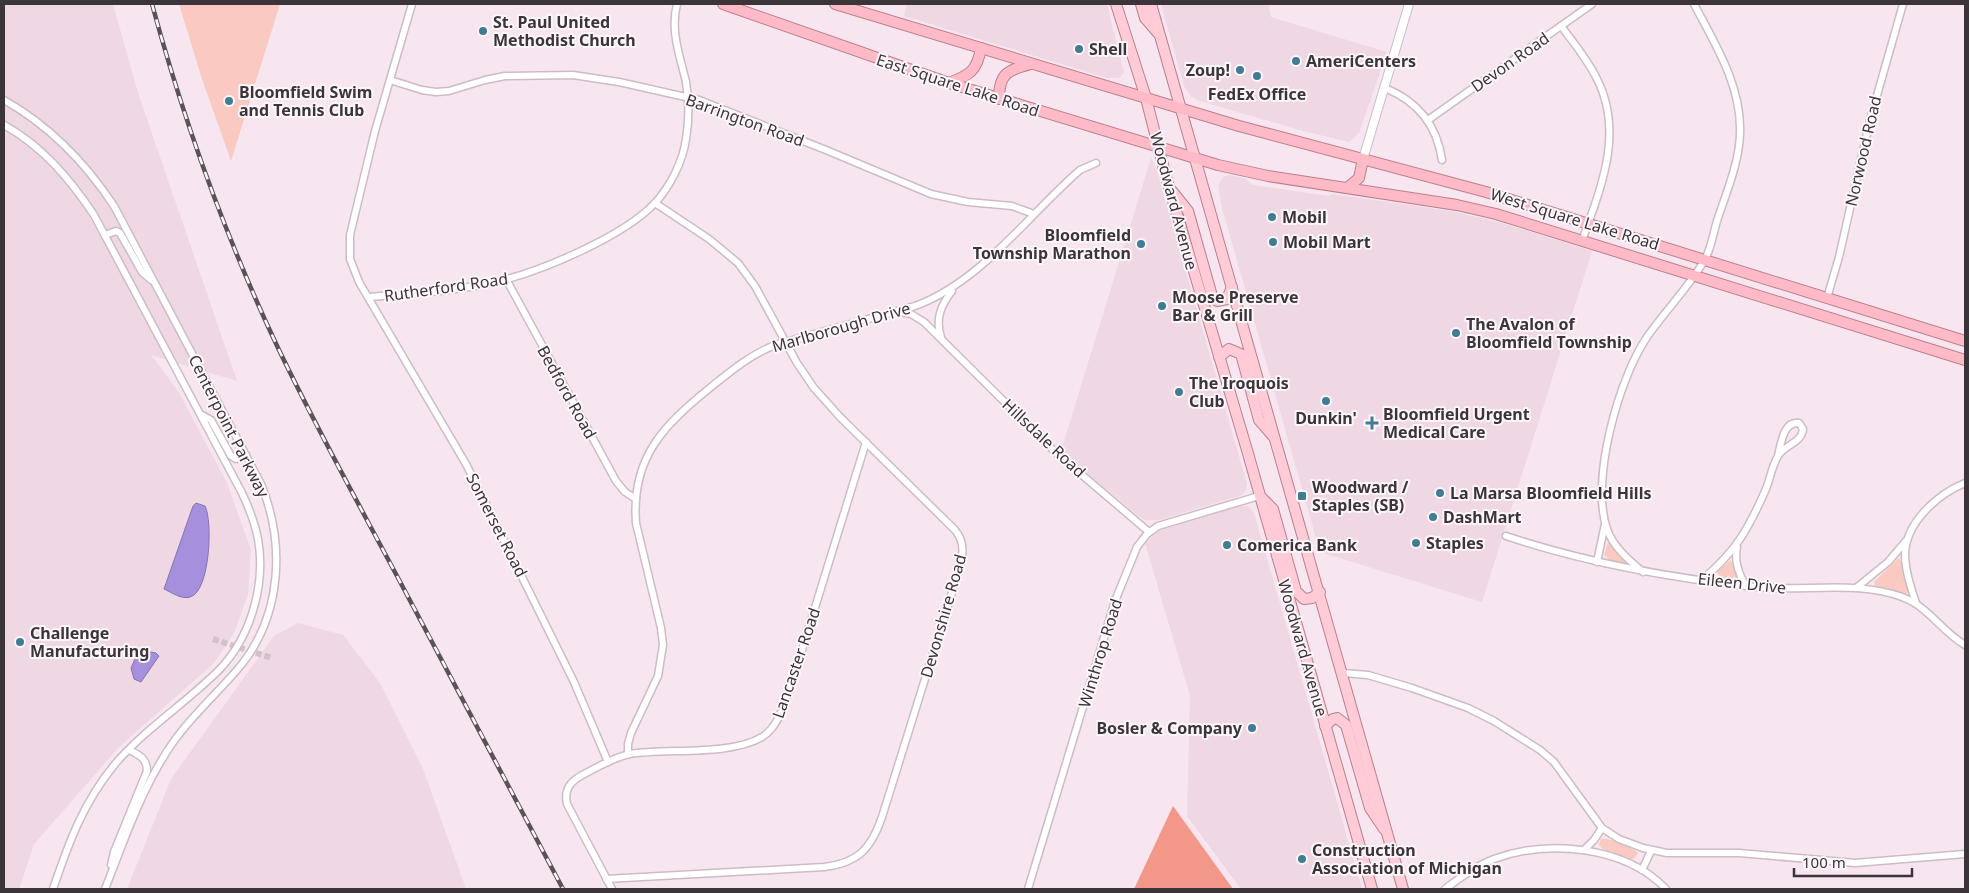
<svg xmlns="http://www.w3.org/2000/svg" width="1969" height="893" viewBox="0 0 1969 893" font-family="'Noto Sans',sans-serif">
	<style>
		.built { fill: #efd7e4 }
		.green { fill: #f9c9c2 }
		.forest { fill: #f39789 }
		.water { fill: #a590de; stroke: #8574ac }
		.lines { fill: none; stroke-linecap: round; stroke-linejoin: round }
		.minor-tunnel { stroke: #d1c2ca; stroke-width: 6; stroke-dasharray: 6 3; stroke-linecap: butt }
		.minor-casing { stroke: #cdbcc6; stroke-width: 9 }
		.tertiary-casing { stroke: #cdbcc6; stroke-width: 10 }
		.primary-casing { stroke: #ba808d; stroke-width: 12 }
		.trunk-casing { stroke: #ba808d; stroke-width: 12 }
		.minor { stroke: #fff; stroke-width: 6 }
		.tertiary { stroke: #fff; stroke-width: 8 }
		.primary { stroke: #ffcbd6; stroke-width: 10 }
		.trunk { stroke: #ffbac8; stroke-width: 10 }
		.rail-casing { stroke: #5a5257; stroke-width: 4.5 }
		.rail { stroke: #fdf6fa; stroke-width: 2.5; stroke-dasharray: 8; stroke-linecap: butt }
		.poi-dot { fill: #407c93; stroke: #fdf6fa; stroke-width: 2 }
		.labels { text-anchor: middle; stroke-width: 4; stroke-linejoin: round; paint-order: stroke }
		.poi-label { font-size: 16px; font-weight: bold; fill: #3b3438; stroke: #fdf6fa; text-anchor: start }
		.street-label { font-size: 16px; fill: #3b3438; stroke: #fdf6fa }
	</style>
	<rect width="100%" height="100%" fill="#f7e5ef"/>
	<g class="built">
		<polygon points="4,4 113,4 138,93 237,381 151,355 178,391 227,483 251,550 248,594 235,631 214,663 119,747 34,844 19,889 4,889"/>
		<polygon points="907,4 1107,4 1124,73 1119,78 1107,78 904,16"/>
		<polygon points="1161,4 1268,4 1271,17 1387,52 1359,133 1349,142 1303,131 1197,100 1191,96 1184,86"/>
		<polygon points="1151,158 1156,168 1247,484 1246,490 1242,495 1159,520 1145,520 1135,513 1061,451"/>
		<polygon points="1229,175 1244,178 1253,185 1329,196 1332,194 1451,211 1502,223 1592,251 1482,602 1320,552 1221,204 1218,185 1223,177"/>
		<polygon points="1240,506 1248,506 1254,513 1362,889 1241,889 1187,816 1190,696 1145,543 1160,530"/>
		<polygon points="298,623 343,635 380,683 423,769 466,889 127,889 171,779 274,636"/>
	</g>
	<g class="green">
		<polygon points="179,4 280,4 231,161 202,79"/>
		<polygon points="1609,540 1624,560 1625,563 1611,561 1604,555"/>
		<polygon points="1899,558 1903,565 1909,592 1906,594 1875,586 1874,582"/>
		<polygon points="1731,560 1737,578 1734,580 1721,578 1718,574 1718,571"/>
		<path d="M1601,839C1612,838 1630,845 1638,853L1637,855L1633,859H1629L1603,849L1599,845Z"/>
	</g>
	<polygon class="forest" points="1173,806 1233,889 1134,889"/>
	<g class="water">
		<path d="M196,503L205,506C213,521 210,592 190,597C182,600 171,592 164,589L193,506Z"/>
		<polygon points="139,650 156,653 159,656 141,682 134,679 131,668"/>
	</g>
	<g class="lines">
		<polyline class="minor-tunnel" points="213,639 272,658"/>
		<g class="minor-casing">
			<g id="minor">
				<polyline points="412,4 375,131 350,235 350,259 359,282 466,464 574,682 608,762"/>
				<path d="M1561,26C1573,42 1587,59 1596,77C1625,132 1601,187 1582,241"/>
				<polyline points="390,80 422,90 436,92 449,91 485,80 505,76 573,75 619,82 699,100 826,150 931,194 968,202 1012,206 1034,214"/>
				<path d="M1385,88C1417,101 1437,125 1442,160"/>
				<path d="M4,100C50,126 85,162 114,206L261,484C285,543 282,613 242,664C220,691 194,713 174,741C142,786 125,839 105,889"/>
				<polyline points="1428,120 1592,4"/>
				<path d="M4,125C42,146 70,179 94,215L242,493C249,508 255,523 258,539C266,584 251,637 219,670C186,703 145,729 115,764C83,803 69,842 53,889"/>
				<polyline points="105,235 116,231 120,233 142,272 151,280"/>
				<polyline points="506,279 616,481 625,492 636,499"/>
				<path d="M368,297C412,294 457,291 500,281C544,270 624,236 655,203C670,187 683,161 686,139C689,121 689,100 686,82C680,56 670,31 677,4"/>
				<polyline points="1827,298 1839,257 1870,120 1903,4"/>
				<polyline points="901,312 911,314 924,322 1055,452 1149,532"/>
				<path d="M941,337C935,319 941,305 952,291"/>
				<polyline points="202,415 211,420 231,456 236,459 246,455"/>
				<path d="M1506,536C1587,563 1670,578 1755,587C1804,592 1856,580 1902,597C1928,606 1942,632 1965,645"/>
				<path d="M1737,547C1734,561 1738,573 1746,586"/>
				<polyline points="1597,562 1605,524"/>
				<path d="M1643,572C1629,560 1613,547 1607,529C1590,480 1619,378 1647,337C1665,311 1688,288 1704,261C1711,250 1713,234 1717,221C1726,193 1739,164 1740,134C1742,86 1715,44 1694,4"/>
				<path d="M1702,580C1736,551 1748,530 1766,489C1770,479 1772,466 1778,456C1784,445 1802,443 1803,429L1799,423C1783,421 1781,444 1778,456"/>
				<polyline points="1856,588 1888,562 1906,541"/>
				<path d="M1916,603C1911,588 1905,570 1905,554C1906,522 1938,494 1965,483"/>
				<polyline points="1343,673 1368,675 1412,688 1468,708 1494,721 1540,750 1554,762 1602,828 1619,839 1643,848 1667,853 1739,853 1855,863 1965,854"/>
				<path d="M628,754V744L631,733L658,676L663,645L661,628L636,523C631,457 664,425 711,387C731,371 750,355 775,345L915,306C981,282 1028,215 1080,170L1096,163"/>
				<polyline points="1584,850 1594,840 1602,828"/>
				<path d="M111,865L114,852L147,771C147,759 140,755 129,750"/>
				<polyline points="1642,870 1651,851"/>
				<path d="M606,879L824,867C858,863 871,849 882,817L958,573C963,557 966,543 955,530L840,417L814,388L797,363L755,286L738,263L709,239L655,203"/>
				<path d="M612,889L567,804C563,786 574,779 588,772C601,765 615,757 630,754C666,748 731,756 762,737C777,728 783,708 789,692L866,442"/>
				<polyline points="1028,889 1115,601 1137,547 1147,534 1158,526 1259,496"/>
				<path d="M1445,889C1461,877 1476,866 1494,859C1548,839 1625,846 1666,889"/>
			</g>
		</g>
		<g class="tertiary-casing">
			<polyline id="tertiary" points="1363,159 1409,4"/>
		</g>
		<g class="primary-casing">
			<g id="primary">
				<polyline points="1116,4 1146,98 1166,177 1247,450 1372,889"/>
				<polyline points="1141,4 1145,18 1158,33"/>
				<polyline points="1151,4 1403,889"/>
				<polyline points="1172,191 1188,211 1212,296 1217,301 1227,299 1232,287"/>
				<polyline points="1219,357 1229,349 1241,354 1259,420 1273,436"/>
				<polyline points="1260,496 1273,509 1296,591 1304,599 1312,598 1320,592"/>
				<polyline points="1325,726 1333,719 1337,718 1346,725 1370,808 1384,829"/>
			</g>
		</g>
		<g class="trunk-casing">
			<g id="trunk">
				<polyline points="723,4 949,83 1218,165 1268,176 1457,205 1496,214 1965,360"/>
				<polyline points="835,4 1239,126 1486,192 1965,341"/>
				<path d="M949,83C970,75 977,71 981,48"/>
				<path d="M999,99C999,73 1008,70 1031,64"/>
				<polyline points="1347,188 1359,178 1363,159"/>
			</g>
		</g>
		<use href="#minor" class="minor"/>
		<use href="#tertiary" class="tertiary"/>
		<use href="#primary" class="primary"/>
		<use href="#trunk" class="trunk"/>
		<g class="rail-casing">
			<path id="rail" d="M152,4C184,122 226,238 279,350C316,427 357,501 397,576C453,681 508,785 563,889"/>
		</g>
		<use href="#rail" class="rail"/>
	</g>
	<g class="poi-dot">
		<circle cx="483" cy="31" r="5"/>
		<circle cx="1079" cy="49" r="5"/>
		<circle cx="1296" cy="61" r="5"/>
		<circle cx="1240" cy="70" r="5"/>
		<circle cx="1257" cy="76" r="5"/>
		<circle cx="229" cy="101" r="5"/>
		<circle cx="1272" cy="217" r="5"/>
		<circle cx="1273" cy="242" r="5"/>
		<circle cx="1141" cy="244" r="5"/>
		<circle cx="1162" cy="306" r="5"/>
		<circle cx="1456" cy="333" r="5"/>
		<circle cx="1179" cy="392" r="5"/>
		<circle cx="1326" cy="401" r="5"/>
		<path d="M1369.5 415.5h5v5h5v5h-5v5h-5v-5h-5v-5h5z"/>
		<circle cx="1440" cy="493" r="5"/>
		<rect x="1297" y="491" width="10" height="10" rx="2.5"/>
		<circle cx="1433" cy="517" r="5"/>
		<circle cx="1416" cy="543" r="5"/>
		<circle cx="1227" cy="545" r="5"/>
		<circle cx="20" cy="642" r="5"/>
		<circle cx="1252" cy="728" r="5"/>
		<circle cx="1302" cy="859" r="5"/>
	</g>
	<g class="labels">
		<g class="poi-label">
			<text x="493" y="28">St. Paul United<tspan x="493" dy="18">Methodist Church</tspan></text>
			<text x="1089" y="55">Shell</text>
			<text x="1306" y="67">AmeriCenters</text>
			<text x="1230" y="76" text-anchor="end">Zoup!</text>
			<text x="239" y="98">Bloomfield Swim<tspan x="239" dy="18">and Tennis Club</tspan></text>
			<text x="1257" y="100" text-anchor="middle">FedEx Office</text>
			<text x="1282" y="223">Mobil</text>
			<text x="1131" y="241" text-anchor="end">Bloomfield<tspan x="1131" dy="18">Township Marathon</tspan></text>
			<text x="1283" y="248">Mobil Mart</text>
			<text x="1172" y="303">Moose Preserve<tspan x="1172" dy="18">Bar &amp; Grill</tspan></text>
			<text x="1466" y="330">The Avalon of<tspan x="1466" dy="18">Bloomfield Township</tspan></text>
			<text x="1189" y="389">The Iroquois<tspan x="1189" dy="18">Club</tspan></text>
			<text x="1383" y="420">Bloomfield Urgent<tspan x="1383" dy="18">Medical Care</tspan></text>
			<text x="1326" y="424" text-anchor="middle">Dunkin'</text>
			<text x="1312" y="493">Woodward /<tspan x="1312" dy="18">Staples (SB)</tspan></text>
			<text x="1450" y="499">La Marsa Bloomfield Hills</text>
			<text x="1443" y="523">DashMart</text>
			<text x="1426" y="549">Staples</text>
			<text x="1237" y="551">Comerica Bank</text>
			<text x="30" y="639">Challenge<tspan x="30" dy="18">Manufacturing</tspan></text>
			<text x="1242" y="734" text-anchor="end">Bosler &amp; Company</text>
			<text x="1312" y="856">Construction<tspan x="1312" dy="18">Association of Michigan</tspan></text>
		</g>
		<g class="street-label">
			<text transform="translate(1510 62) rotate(-35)" y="6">Devon Road</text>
			<text transform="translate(958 85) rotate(18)" y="6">East Square Lake Road</text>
			<text transform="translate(745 120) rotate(20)" y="6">Barrington Road</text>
			<text transform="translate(1863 151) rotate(-77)" y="6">Norwood Road</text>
			<text transform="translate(1174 201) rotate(75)" y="6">Woodward Avenue</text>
			<text transform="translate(1575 219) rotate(17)" y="6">West Square Lake Road</text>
			<text transform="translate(446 287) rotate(-8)" y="6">Rutherford Road</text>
			<text transform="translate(841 327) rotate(-16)" y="6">Marlborough Drive</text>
			<text transform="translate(567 392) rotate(61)" y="6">Bedford Road</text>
			<text transform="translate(229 426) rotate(63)" y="6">Centerpoint Parkway</text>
			<text transform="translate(1044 438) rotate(43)" y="6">Hillsdale Road</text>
			<text transform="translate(497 525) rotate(63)" y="6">Somerset Road</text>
			<text transform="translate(1742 583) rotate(6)" y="6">Eileen Drive</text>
			<text transform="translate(943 616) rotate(-74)" y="6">Devonshire Road</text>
			<text transform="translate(1303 648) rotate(74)" y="6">Woodward Avenue</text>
			<text transform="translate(1100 653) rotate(-73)" y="6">Winthrop Road</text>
			<text transform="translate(796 663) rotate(-71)" y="6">Lancaster Road</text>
		</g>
	</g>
	<rect width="1969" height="893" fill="none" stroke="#3b3438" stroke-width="10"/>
	<path d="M1794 868v8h118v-8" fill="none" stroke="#3b3438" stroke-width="2.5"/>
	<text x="1802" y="868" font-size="15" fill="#3b3438" stroke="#fdf6fa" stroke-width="4" paint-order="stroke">100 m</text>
</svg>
